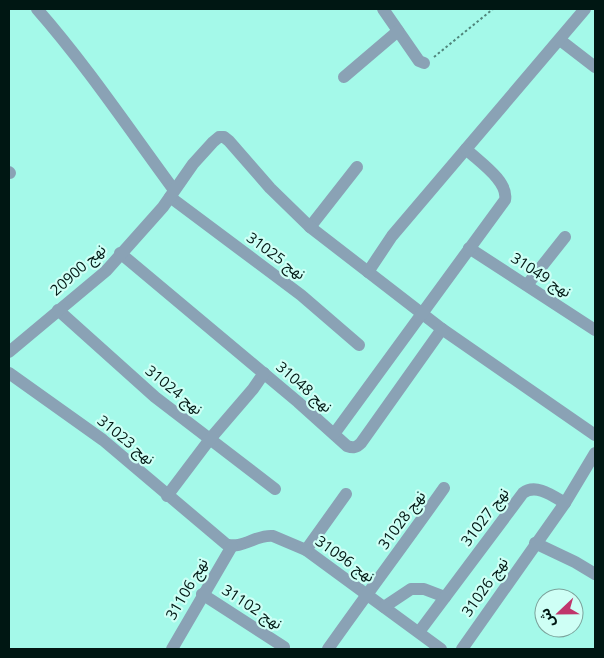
<svg xmlns="http://www.w3.org/2000/svg" width="604" height="658" viewBox="0 0 604 658" font-family="'Open Sans','Noto Sans Arabic',sans-serif">
	<style>
		.lines { fill: none; stroke-linecap: round; stroke-linejoin: round }
		.path { stroke: #50857b; stroke-width: 2; stroke-dasharray: 2.5 2.5; stroke-linecap: butt }
		.street { stroke: #8aa2b5; stroke-width: 12 }
		.labels { text-anchor: middle; stroke-width: 4.5; stroke-linejoin: round; paint-order: stroke }
		.street-label { font-size: 15px; fill: #001713; stroke: #cefff5 }
	</style>
	<rect width="100%" height="100%" fill="#a4f9e9"/>
	<g class="lines">
		<polyline class="path" points="434,57 493,9"/>
		<g class="street">
			<path d="M37,9C87,66 129,129 174,190"/>
			<polyline points="383,9 419,61 424,63"/>
			<polyline points="560,40 595,67"/>
			<polyline points="344,77 398,31"/>
			<polyline points="9,172 10,173"/>
			<polyline points="170,197 301,295 359,345"/>
			<polyline points="310,227 357,167"/>
			<polyline points="469,248 595,330"/>
			<path d="M120,253L298,402L347,446C353,448 356,448 361,443L442,329"/>
			<polyline points="368,272 392,236 585,9"/>
			<polyline points="527,285 565,237"/>
			<polyline points="58,310 155,397 275,489"/>
			<polyline points="9,352 106,271 163,207 193,164 213,142 219,137 224,137 229,141 270,188 310,227 442,329 595,435"/>
			<path d="M9,373L103,440L226,544C242,550 256,534 273,536L306,550L441,649"/>
			<path d="M334,434L505,200C509,181 478,161 466,149"/>
			<polyline points="167,496 210,439 253,389 264,373"/>
			<polyline points="535,543 575,562 595,574"/>
			<polyline points="306,550 346,494"/>
			<polyline points="202,594 284,647"/>
			<polyline points="384,607 411,589 424,589 445,597"/>
			<path d="M419,632L523,493C536,483 553,496 565,503"/>
			<polyline points="172,649 232,546"/>
			<path d="M328,649C366,595 406,542 444,488"/>
			<polyline points="462,649 565,503 595,453"/>
		</g>
	</g>
	<g class="labels">
		<g class="street-label">
			<text transform="translate(276 256) rotate(36)" y="5">نهج 31025</text>
			<text transform="translate(78 270) rotate(-42)" y="5">نهج 20900</text>
			<text transform="translate(541 275) rotate(33)" y="5">نهج 31049</text>
			<text transform="translate(304 387) rotate(41)" y="5">نهج 31048</text>
			<text transform="translate(174 390) rotate(39)" y="5">نهج 31024</text>
			<text transform="translate(126 440) rotate(39)" y="5">نهج 31023</text>
			<text transform="translate(485 517) rotate(-53)" y="5">نهج 31027</text>
			<text transform="translate(402 520) rotate(-54)" y="5">نهج 31028</text>
			<text transform="translate(345 559) rotate(35)" y="5">نهج 31096</text>
			<text transform="translate(485 587) rotate(-55)" y="5">نهج 31026</text>
			<text transform="translate(187 589) rotate(-60)" y="5">نهج 31106</text>
			<text transform="translate(252 607) rotate(33)" y="5">نهج 31102</text>
		</g>
	</g>
	<rect width="604" height="658" fill="none" stroke="#001713" stroke-width="20"/>
	<g transform="translate(559 613) rotate(248)"><circle r="24" fill="#cefff5" stroke="#7ca29b"/>
	<path d="M0-4L9 19L0 12L-9 19Z" fill="#c0356b"/>
	<text y="-8" font-size="14" font-weight="bold" text-anchor="middle" fill="#001713">ش</text>
	</g>
</svg>
